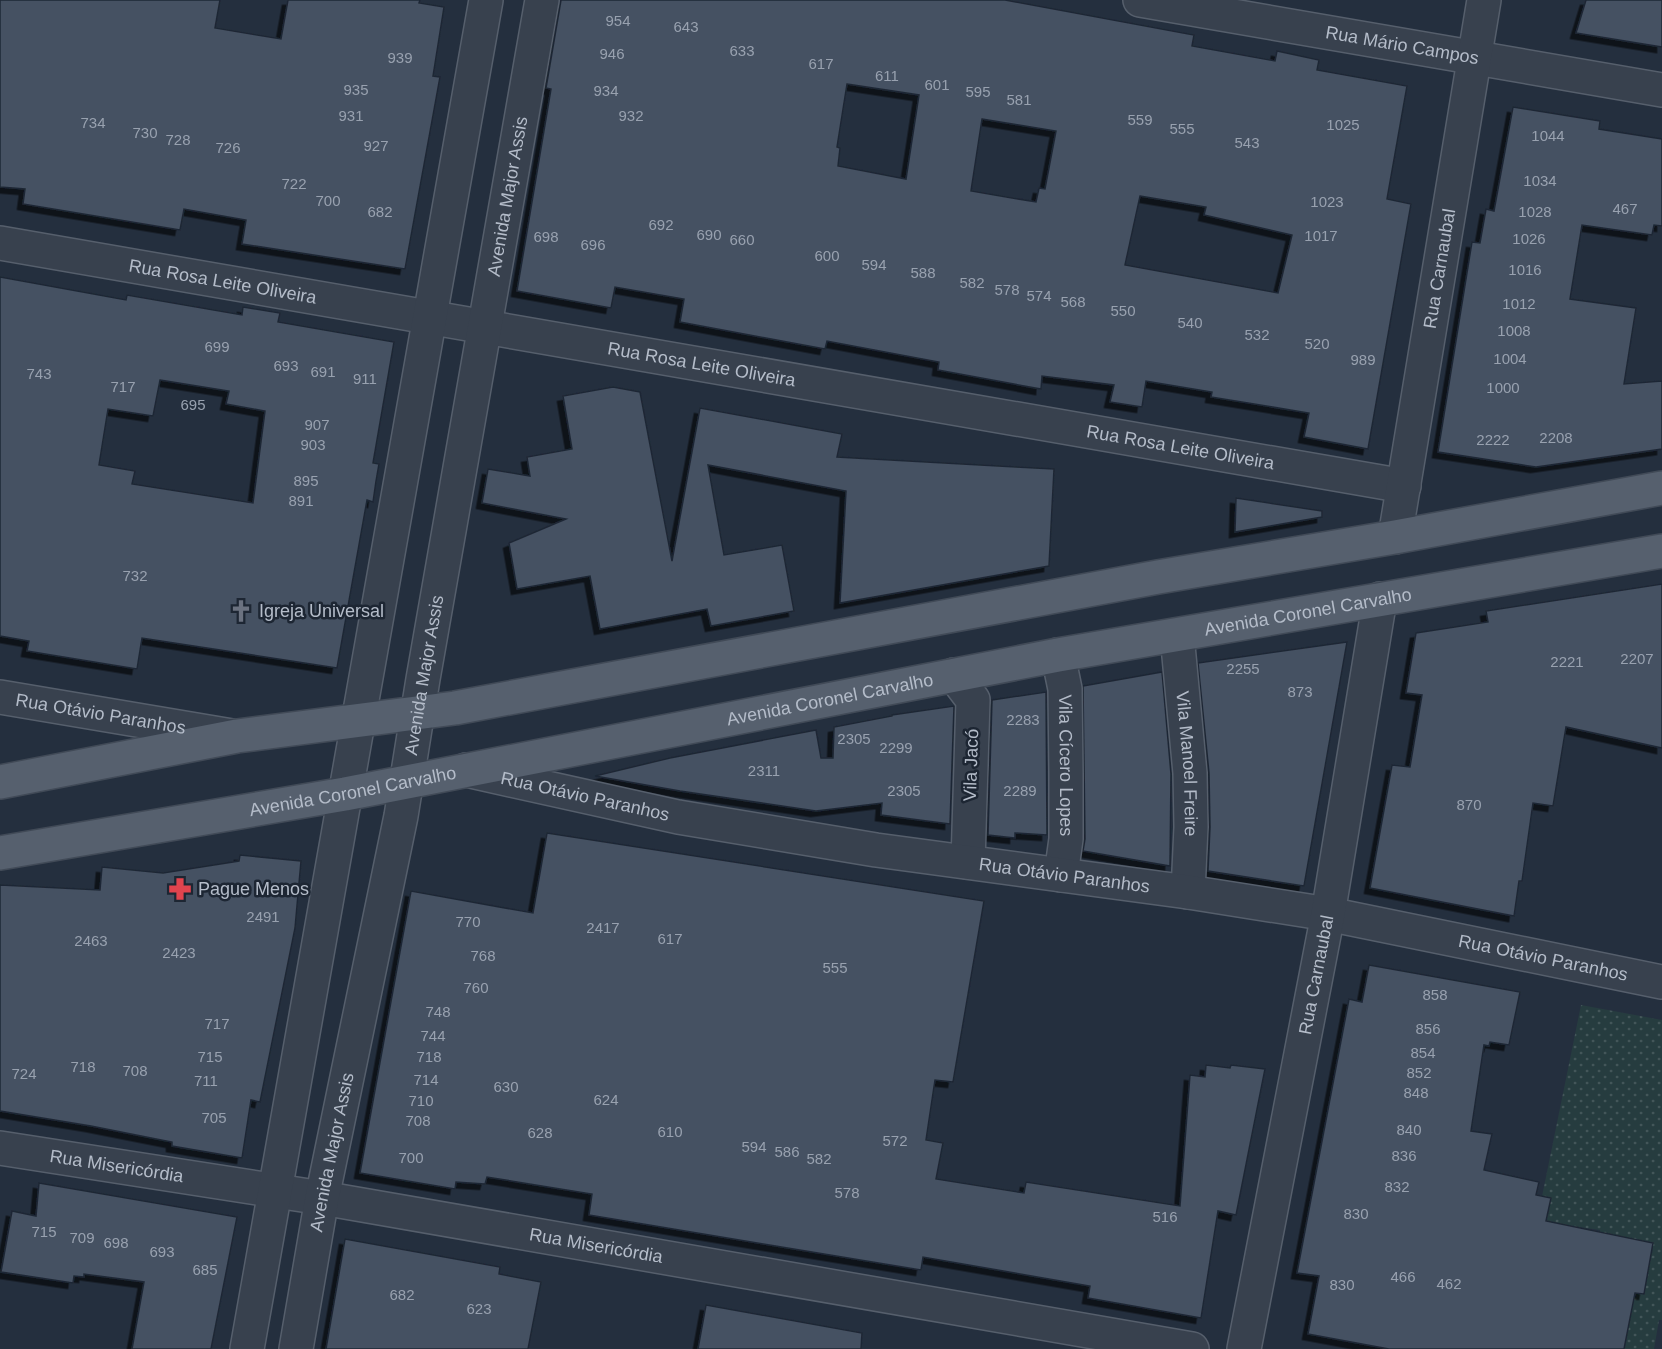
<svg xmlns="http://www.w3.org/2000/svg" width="1662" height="1349" viewBox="0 0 1662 1349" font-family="Helvetica,sans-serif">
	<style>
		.grass { fill: url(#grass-dots) }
		.building { fill: #455162; stroke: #1f2835; stroke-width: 1.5; fill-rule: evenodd; filter: url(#shadow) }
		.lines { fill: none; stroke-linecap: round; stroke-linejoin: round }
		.minor-casing { stroke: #565f6c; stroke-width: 36 }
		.major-casing { stroke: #414a57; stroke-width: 36 }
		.minor { stroke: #38414e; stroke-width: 33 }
		.major { stroke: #56606e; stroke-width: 33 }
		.labels { text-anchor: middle; stroke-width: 5; stroke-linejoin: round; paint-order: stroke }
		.number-label { font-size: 15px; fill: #98a1af }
		.street-label { font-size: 18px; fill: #b4bcc9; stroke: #1d2633 }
		.poi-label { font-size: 18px; fill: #b4bcc9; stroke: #1d2633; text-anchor: start }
	</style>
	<defs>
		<pattern id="grass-dots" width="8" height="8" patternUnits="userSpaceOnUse" patternTransform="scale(1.5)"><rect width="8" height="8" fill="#263c3f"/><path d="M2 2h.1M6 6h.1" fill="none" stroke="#435659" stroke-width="1.8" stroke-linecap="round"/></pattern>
		<filter id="shadow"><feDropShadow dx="-5.5" dy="5.5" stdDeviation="0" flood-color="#0009"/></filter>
	</defs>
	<rect width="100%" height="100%" fill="#242f3e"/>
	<polygon class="grass" points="1581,1005 1662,1020 1662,1320 1659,1320 1654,1349 1621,1349 1589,1292 1600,1230 1537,1221"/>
	<g class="building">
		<polygon points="0,0 220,0 215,28 281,39 288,0 420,0 419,3 444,7 433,76 440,77 405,269 242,244 246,220 184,209 180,230 23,204 25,189 0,187"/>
		<path d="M561,0H1005L1194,35L1192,46L1275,61L1277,51L1319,60L1317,70L1407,86L1387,199L1411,204L1368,449L1304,437L1309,413L1211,397L1212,392L1146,381L1142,407L1110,402L1114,385L1042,376L1041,389L938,370L939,362L827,341L825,349L680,322L684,299L615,287L611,308L517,291L551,89L546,88ZM847,84L919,95L906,179L838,166L840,148L837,147ZM982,119L1056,131L1045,189L1039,188L1036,202L971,191ZM1140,196L1206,207L1204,215L1292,235L1278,293L1125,265Z"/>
		<polygon points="1586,0 1662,0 1662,47 1576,33"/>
		<polygon points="1513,107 1600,121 1599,129 1662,139 1662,226 1654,225 1652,235 1582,225 1570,299 1636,308 1624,384 1662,381 1662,449 1536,467 1438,452 1472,242 1480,243 1486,209 1494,211"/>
		<path d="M0,277L126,300L127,295L242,315L243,307L280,313L278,322L394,342L373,463L379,464L376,481L373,502L367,500L337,668L142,638L137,669L27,651L29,641L0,636ZM160,380L229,391L226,404L265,411L253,503L132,484L135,471L99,465L108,409L153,416Z"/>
		<polygon points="613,387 640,392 672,561 700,408 842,434 837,457 1054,469 1049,566 840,603 846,491 708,465 724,555 782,545 794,611 711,626 707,609 600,629 590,576 517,589 509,543 566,519 482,503 488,469 530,476 527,457 572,449 563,396"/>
		<polygon points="1236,498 1322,511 1322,517 1235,532"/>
		<polygon points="1662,584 1662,748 1566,727 1553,806 1533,803 1522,881 1519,881 1514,916 1370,888 1392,765 1410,767 1422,695 1406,693 1416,633 1488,622 1486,611"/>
		<polygon points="1347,642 1304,886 1208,871 1210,827 1209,773 1198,663"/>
		<polygon points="1162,672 1171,774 1170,866 1083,851 1085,839 1083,686"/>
		<polygon points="1046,692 1047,835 1015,833 1015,838 988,835 992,700"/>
		<polygon points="954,706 950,824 881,815 882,803 816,811 680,791 595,776 670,758 816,730 821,758 833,758 834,727 892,716 892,715"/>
		<polygon points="547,833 984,901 953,1082 935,1080 926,1140 943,1143 936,1179 1024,1193 1026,1182 1180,1206 1190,1075 1205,1077 1206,1065 1230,1068 1231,1065 1265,1069 1236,1215 1218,1211 1201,1318 1088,1298 1090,1286 923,1257 921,1270 589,1215 592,1194 487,1177 485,1184 456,1182 455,1189 360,1173 411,891 533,913"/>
		<polygon points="240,855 301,861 295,928 260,1102 251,1100 242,1158 172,1146 172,1142 91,1126 0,1111 0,885 100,890 102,867 163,873 239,861"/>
		<polygon points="1369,965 1520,992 1509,1045 1490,1042 1489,1046 1484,1045 1471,1131 1492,1134 1484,1170 1539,1182 1536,1195 1551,1198 1546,1221 1653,1243 1644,1294 1635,1293 1624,1349 1389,1349 1308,1334 1319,1276 1297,1273 1349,999 1362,1002"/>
		<polygon points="39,1183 237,1217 211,1349 132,1349 144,1282 84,1274 84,1277 74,1276 73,1283 1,1272 12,1211 36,1216"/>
		<polygon points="345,1239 500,1267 499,1274 541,1282 528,1349 326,1349"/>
		<polygon points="706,1305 862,1333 861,1349 698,1349"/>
	</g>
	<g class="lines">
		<g class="minor-casing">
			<g id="minor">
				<path id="s1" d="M1140,0L1662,90"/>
				<path id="s2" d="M0,243L1404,486"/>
				<path id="s3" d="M1395,537L1484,0"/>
				<path id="s4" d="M1177,635L1190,773L1191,827L1188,892"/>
				<path id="s5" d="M1058,655L1065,689L1066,774V839L1061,875"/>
				<polyline points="954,675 973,700 968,862"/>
				<path id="s6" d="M0,697L232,736"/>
				<path id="s7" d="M466,770L678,817L876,850L1188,892L1328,914L1662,982"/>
				<path id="s8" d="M0,1148L322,1198L1192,1349"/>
				<polyline points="247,1349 486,0"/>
				<path id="s9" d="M296,1349L322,1198L401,816L423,679L542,0"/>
				<path id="s10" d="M1244,1349L1328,914L1380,599"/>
			</g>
		</g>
		<g class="major-casing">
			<g id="major">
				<polyline points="0,782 237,736 455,708 1158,577 1395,537 1662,488"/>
				<path id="s11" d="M0,853L345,794L1058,655L1662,551"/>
			</g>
		</g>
		<use href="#minor" class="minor"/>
		<use href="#major" class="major"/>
	</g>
	<defs>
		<g id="church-bare" transform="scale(1.8)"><path d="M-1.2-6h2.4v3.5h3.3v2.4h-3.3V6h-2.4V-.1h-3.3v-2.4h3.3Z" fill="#6b7280" stroke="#1d2633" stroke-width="2.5" paint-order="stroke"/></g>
		<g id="pharmacy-bare" transform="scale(1.8)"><path d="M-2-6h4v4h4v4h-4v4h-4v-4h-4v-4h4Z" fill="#e0444e" stroke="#1d2633" stroke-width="2.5" paint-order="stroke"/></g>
	</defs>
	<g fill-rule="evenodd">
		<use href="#church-bare" x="241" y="611"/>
		<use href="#pharmacy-bare" x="180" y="889"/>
	</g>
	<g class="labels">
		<g class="number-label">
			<text x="618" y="26">954</text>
			<text x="686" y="32">643</text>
			<text x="742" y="56">633</text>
			<text x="612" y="59">946</text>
			<text x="400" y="63">939</text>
			<text x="821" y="69">617</text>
			<text x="887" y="81">611</text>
			<text x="937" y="90">601</text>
			<text x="356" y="95">935</text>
			<text x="606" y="96">934</text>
			<text x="978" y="97">595</text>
			<text x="1019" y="105">581</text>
			<text x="351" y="121">931</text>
			<text x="631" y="121">932</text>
			<text x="1140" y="125">559</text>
			<text x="93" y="128">734</text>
			<text x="1343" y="130">1025</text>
			<text x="1182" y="134">555</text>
			<text x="145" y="138">730</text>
			<text x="1548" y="141">1044</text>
			<text x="178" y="145">728</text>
			<text x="1247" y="148">543</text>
			<text x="376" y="151">927</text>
			<text x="228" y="153">726</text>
			<text x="1540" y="186">1034</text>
			<text x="294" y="189">722</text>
			<text x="328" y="206">700</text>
			<text x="1327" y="207">1023</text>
			<text x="1625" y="214">467</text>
			<text x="380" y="217">682</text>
			<text x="1535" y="217">1028</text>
			<text x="661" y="230">692</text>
			<text x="709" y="240">690</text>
			<text x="1321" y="241">1017</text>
			<text x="546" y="242">698</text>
			<text x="1529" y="244">1026</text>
			<text x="742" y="245">660</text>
			<text x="593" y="250">696</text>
			<text x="827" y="261">600</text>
			<text x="874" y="270">594</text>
			<text x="1525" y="275">1016</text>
			<text x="923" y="278">588</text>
			<text x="972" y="288">582</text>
			<text x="1007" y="295">578</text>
			<text x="1039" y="301">574</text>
			<text x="1073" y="307">568</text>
			<text x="1519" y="309">1012</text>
			<text x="1123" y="316">550</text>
			<text x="1190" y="328">540</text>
			<text x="1514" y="336">1008</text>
			<text x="1257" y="340">532</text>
			<text x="1317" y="349">520</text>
			<text x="217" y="352">699</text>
			<text x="1510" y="364">1004</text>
			<text x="1363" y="365">989</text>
			<text x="286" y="371">693</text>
			<text x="323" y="377">691</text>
			<text x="39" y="379">743</text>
			<text x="365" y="384">911</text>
			<text x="123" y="392">717</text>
			<text x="1503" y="393">1000</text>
			<text x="193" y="410">695</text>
			<text x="317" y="430">907</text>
			<text x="1556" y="443">2208</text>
			<text x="1493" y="445">2222</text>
			<text x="313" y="450">903</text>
			<text x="306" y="486">895</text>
			<text x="301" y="506">891</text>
			<text x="135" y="581">732</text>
			<text x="1637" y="664">2207</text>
			<text x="1567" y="667">2221</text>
			<text x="1243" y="674">2255</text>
			<text x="1300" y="697">873</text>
			<text x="1023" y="725">2283</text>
			<text x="854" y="744">2305</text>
			<text x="896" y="753">2299</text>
			<text x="764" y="776">2311</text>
			<text x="904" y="796">2305</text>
			<text x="1020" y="796">2289</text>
			<text x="1469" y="810">870</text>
			<text x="263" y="922">2491</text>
			<text x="468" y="927">770</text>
			<text x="603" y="933">2417</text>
			<text x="670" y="944">617</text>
			<text x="91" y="946">2463</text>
			<text x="179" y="958">2423</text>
			<text x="483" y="961">768</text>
			<text x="835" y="973">555</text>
			<text x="476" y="993">760</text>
			<text x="1435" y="1000">858</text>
			<text x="438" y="1017">748</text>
			<text x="217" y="1029">717</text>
			<text x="1428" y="1034">856</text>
			<text x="433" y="1041">744</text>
			<text x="1423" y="1058">854</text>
			<text x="210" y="1062">715</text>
			<text x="429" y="1062">718</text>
			<text x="83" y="1072">718</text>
			<text x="135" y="1076">708</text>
			<text x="1419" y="1078">852</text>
			<text x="24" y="1079">724</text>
			<text x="426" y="1085">714</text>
			<text x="206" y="1086">711</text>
			<text x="506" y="1092">630</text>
			<text x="1416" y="1098">848</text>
			<text x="606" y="1105">624</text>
			<text x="421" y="1106">710</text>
			<text x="214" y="1123">705</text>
			<text x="418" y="1126">708</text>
			<text x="1409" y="1135">840</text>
			<text x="670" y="1137">610</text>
			<text x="540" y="1138">628</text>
			<text x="895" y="1146">572</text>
			<text x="754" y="1152">594</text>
			<text x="787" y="1157">586</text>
			<text x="1404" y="1161">836</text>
			<text x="411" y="1163">700</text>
			<text x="819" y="1164">582</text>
			<text x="1397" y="1192">832</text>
			<text x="847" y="1198">578</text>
			<text x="1356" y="1219">830</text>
			<text x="1165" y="1222">516</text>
			<text x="44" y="1237">715</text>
			<text x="82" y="1243">709</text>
			<text x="116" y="1248">698</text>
			<text x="162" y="1257">693</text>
			<text x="205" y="1275">685</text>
			<text x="1403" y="1282">466</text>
			<text x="1449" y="1289">462</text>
			<text x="1342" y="1290">830</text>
			<text x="402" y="1300">682</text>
			<text x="479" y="1314">623</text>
		</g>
		<g class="street-label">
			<text dy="6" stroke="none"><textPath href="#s1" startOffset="266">Rua Mário Campos</textPath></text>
			<text dy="6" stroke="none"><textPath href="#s9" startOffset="1172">Avenida Major Assis</textPath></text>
			<text dy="6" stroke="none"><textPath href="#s3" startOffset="272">Rua Carnaubal</textPath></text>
			<text dy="6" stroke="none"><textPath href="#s2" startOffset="226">Rua Rosa Leite Oliveira</textPath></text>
			<text dy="6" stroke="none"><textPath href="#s2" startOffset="712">Rua Rosa Leite Oliveira</textPath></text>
			<text dy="6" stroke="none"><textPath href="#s2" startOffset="1198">Rua Rosa Leite Oliveira</textPath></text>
			<text dy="6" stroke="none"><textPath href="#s11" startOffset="1330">Avenida Coronel Carvalho</textPath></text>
			<text dy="6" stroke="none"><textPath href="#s9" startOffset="686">Avenida Major Assis</textPath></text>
			<text dy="6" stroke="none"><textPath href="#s11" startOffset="844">Avenida Coronel Carvalho</textPath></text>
			<text dy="6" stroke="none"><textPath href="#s6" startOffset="102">Rua Otávio Paranhos</textPath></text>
			<text dy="6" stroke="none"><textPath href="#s4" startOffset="129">Vila Manoel Freire</textPath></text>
			<text transform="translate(971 765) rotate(-88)" y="6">Vila Jacó</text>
			<text dy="6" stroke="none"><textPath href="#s5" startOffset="111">Vila Cícero Lopes</textPath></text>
			<text dy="6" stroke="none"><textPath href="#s11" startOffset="358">Avenida Coronel Carvalho</textPath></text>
			<text dy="6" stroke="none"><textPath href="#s7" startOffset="122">Rua Otávio Paranhos</textPath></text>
			<text dy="6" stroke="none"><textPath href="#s7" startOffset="608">Rua Otávio Paranhos</textPath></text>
			<text dy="6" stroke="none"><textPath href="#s7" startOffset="1094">Rua Otávio Paranhos</textPath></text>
			<text dy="6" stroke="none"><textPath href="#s10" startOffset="381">Rua Carnaubal</textPath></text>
			<text dy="6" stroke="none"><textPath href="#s9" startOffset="200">Avenida Major Assis</textPath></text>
			<text dy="6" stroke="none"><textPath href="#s8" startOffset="118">Rua Misericórdia</textPath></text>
			<text dy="6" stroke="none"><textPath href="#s8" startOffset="604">Rua Misericórdia</textPath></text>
		</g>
		<g class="poi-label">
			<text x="259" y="617">Igreja Universal</text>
			<text x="198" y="895">Pague Menos</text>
		</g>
	</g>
</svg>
